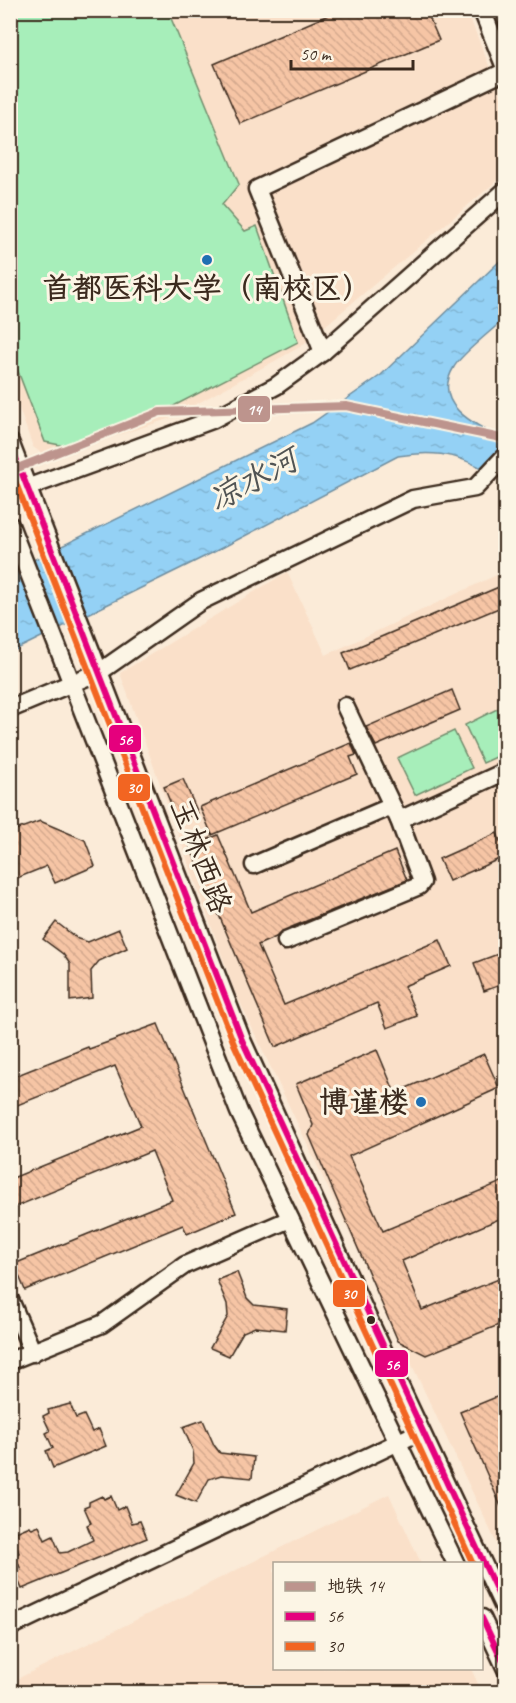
<svg xmlns="http://www.w3.org/2000/svg" width="516" height="1703" viewBox="0 0 516 1703" font-family="Caveat,'LXGW WenKai TC',sans-serif">
	<style>
		.built { fill: #fae0c9 }
		.grass { fill: #a7eeba; stroke: #718c6c; stroke-width: 1.5 }
		.water { fill: url(#water-ripples); stroke: #708e9f; stroke-width: 1.5 }
		.building { fill: url(#building-back-hatch); stroke: #3b2a1e; stroke-width: 1.5 }
		.lines { fill: none; stroke-linecap: round; stroke-linejoin: round }
		.minor-casing { stroke: #3b2a1e; stroke-width: 21 }
		.minor { stroke: #fcf5e5; stroke-width: 16 }
		.bus-1-casing { stroke: #fcf5e5; stroke-width: 10 }
		.bus-2-casing { stroke: #fcf5e5; stroke-width: 10 }
		.bus-1 { stroke: #e5007d; stroke-width: 6 }
		.bus-2 { stroke: #f26522; stroke-width: 6 }
		.metro-1-casing { stroke: #fcf5e5; stroke-width: 12 }
		.metro-1 { stroke: #bd948d; stroke-width: 8 }
		.poi-dot { fill: #1f6fb2; stroke: #fcf5e5; stroke-width: 2 }
		.bus-dot { fill: #3b2a1e; stroke: #fcf5e5; stroke-width: 2 }
		.labels { text-anchor: middle; stroke-width: 6; stroke-linejoin: round; paint-order: stroke }
		.poi-label { font-size: 30px; font-weight: bold; fill: #3b2a1e; stroke: #fcf5e5 }
		.street-label { font-size: 30px; fill: #3b2a1e; stroke: #fcf5e5 }
		.water-label { font-size: 32px; font-style: italic; fill: #515454; stroke: #fcf5e5 }
		.line-badge { stroke: #fcf5e5; stroke-width: 2 }
		.badge-label { font-size: 16px; text-anchor: middle; font-weight: bold; fill: #fff }
	</style>
	<defs>
		<pattern id="water-ripples" width="26" height="14" patternUnits="userSpaceOnUse" patternTransform="scale(1.5)"><rect width="26" height="14" fill="#94d1f5"/><path d="M2 4q2-2 4 0t4 0M15 11q2-2 4 0t4 0" fill="none" stroke="#80b4d2"/></pattern>
		<pattern id="building-back-hatch" width="6" height="6" patternUnits="userSpaceOnUse" patternTransform="scale(1.5)"><rect width="6" height="6" fill="#f6c5a5"/><path d="M-1 5l2 2M0 0l6 6M5-1l2 2" fill="none" stroke="#d4a98e"/></pattern>
	</defs>
	<rect width="100%" height="100%" fill="#fbebd8"/>
	<filter id="ink" filterUnits="userSpaceOnUse"><feTurbulence type="fractalNoise" baseFrequency=".0167" numOctaves="2"/><feDisplacementMap in="SourceGraphic" scale="12" xChannelSelector="R" yChannelSelector="G"/><feConvolveMatrix kernelMatrix="1 2 1 2 8 2 1 2 1" color-interpolation-filters="sRGB"/></filter>
	<g filter="url(#ink)">
		<g class="built">
			<polygon points="11,11 467,11 505,105 505,174 300,347 171,418 48,458 33,447 11,386"/>
			<polygon points="505,571 505,1561 235,992 120,673 287,572 326,655"/>
			<polygon points="389,1494 421,1563 274,1564 274,1668 471,1669 482,1692 11,1692 11,1682"/>
		</g>
		<g class="grass">
			<polygon points="10,11 168,11 239,184 222,205 245,231 257,226 298,342 160,413 65,446 45,442 11,353"/>
			<polygon points="505,705 505,753 483,763 465,725"/>
			<polygon points="454,731 472,768 415,795 397,758"/>
		</g>
		<path class="water" d="M505,256V318C493,330 462,353 454,367C430,406 478,426 505,439V481C465,458 445,448 398,456L214,552L11,652V571L312,423L381,375Z"/>
		<g class="building">
			<polygon points="340,10 426,10 439,40 240,124 214,64"/>
			<polygon points="506,584 506,605 350,670 343,653"/>
			<polygon points="452,690 460,710 376,746 366,727"/>
			<polygon points="351,743 356,755 350,757 357,774 212,835 200,807"/>
			<polygon points="183,779 198,813 178,821 164,787"/>
			<polygon points="40,821 85,840 95,866 55,883 47,866 10,881 10,832"/>
			<polygon points="497,833 506,856 449,881 439,859"/>
			<polygon points="218,835 251,912 395,851 407,880 282,931 276,937 258,945 284,1005 440,940 451,966 404,986 417,1016 387,1028 377,1003 275,1047 190,847"/>
			<polygon points="56,922 78,939 88,942 119,929 127,948 99,961 91,971 92,998 70,1001 70,964 63,954 43,939"/>
			<polygon points="506,951 506,983 484,991 474,963"/>
			<polygon points="158,1024 236,1213 187,1234 183,1225 25,1290 14,1264 172,1200 152,1151 10,1209 10,1179 141,1126 115,1066 10,1108 10,1078 88,1047 89,1049"/>
			<polygon points="377,1050 395,1093 484,1054 499,1088 349,1156 383,1231 506,1180 506,1216 402,1261 422,1310 506,1276 506,1322 426,1355 398,1341 309,1135 313,1125 296,1084"/>
			<polygon points="237,1272 247,1298 254,1305 287,1309 285,1330 255,1327 243,1332 229,1356 210,1348 228,1316 227,1304 217,1280"/>
			<polygon points="506,1393 506,1518 460,1412"/>
			<polygon points="70,1404 76,1418 84,1415 92,1432 99,1429 106,1446 53,1468 46,1451 53,1448 46,1433 50,1431 43,1416 49,1413 48,1410"/>
			<polygon points="203,1420 214,1445 220,1453 254,1457 252,1478 221,1475 209,1479 196,1503 176,1495 194,1463 193,1451 183,1427"/>
			<polygon points="102,1496 104,1499 111,1496 117,1510 125,1506 132,1523 140,1521 147,1538 22,1589 15,1573 21,1570 15,1555 19,1553 12,1537 17,1534 16,1532 30,1526 32,1529 39,1526 45,1540 53,1536 60,1553 68,1552 93,1540 87,1525 91,1523 84,1507 89,1505 89,1502"/>
		</g>
		<g class="lines">
			<g class="minor-casing">
				<g id="minor">
					<polyline points="482,10 506,70"/>
					<polyline points="502,10 506,19"/>
					<polyline points="323,352 257,189 506,71"/>
					<polyline points="10,442 242,1040 369,1320 506,1612"/>
					<polyline points="10,494 212,420 276,386 323,352 506,190"/>
					<polyline points="10,525 239,1112 456,1564"/>
					<polyline points="10,709 101,671 201,601 413,499 475,488 506,455"/>
					<polyline points="399,820 506,771"/>
					<polyline points="254,865 392,806"/>
					<polyline points="286,941 419,886 422,882 399,820 345,706"/>
					<polyline points="10,1300 33,1353"/>
					<polyline points="10,1361 102,1324 185,1265 290,1219"/>
					<polyline points="482,1618 506,1669"/>
					<polyline points="10,1627 409,1437"/>
				</g>
			</g>
			<use href="#minor" class="minor"/>
			<g class="bus-1-casing">
				<g id="bus-1">
					<polyline points="10,443 242,1040 506,1611"/>
					<polyline points="482,1618 506,1668"/>
				</g>
			</g>
			<g class="bus-2-casing">
				<polyline id="bus-2" points="10,468 234,1044 473,1564"/>
			</g>
			<use href="#bus-1" class="bus-1"/>
			<use href="#bus-2" class="bus-2"/>
			<g class="metro-1-casing">
				<polyline id="metro-1" points="10,471 160,412 346,406 506,439"/>
			</g>
			<use href="#metro-1" class="metro-1"/>
		</g>
	</g>
	<g class="poi-dot">
		<circle cx="207" cy="260" r="6"/>
		<circle cx="421" cy="1102" r="6"/>
	</g>
	<circle class="bus-dot" cx="371" cy="1320" r="5"/>
	<g class="labels">
		<g class="poi-label">
			<text x="207" y="298">首都医科大学（南校区）</text>
			<text x="409" y="1112" text-anchor="end">博谨楼</text>
		</g>
		<g class="street-label">
			<text transform="translate(201 856) rotate(69)" y="10">玉林西路</text>
		</g>
		<g class="water-label">
			<text transform="translate(253 479) rotate(-28)" y="11">凉水河</text>
		</g>
	</g>
	<g class="line-badge">
		<rect x="237" y="395" width="34" height="28" rx="6" fill="#bd948d"/>
		<rect x="108" y="724" width="34" height="29" rx="6" fill="#e5007d"/>
		<rect x="117" y="773" width="34" height="29" rx="6" fill="#f26522"/>
		<rect x="332" y="1279" width="34" height="29" rx="6" fill="#f26522"/>
		<rect x="374" y="1349" width="35" height="29" rx="6" fill="#e5007d"/>
	</g>
	<g class="badge-label">
		<text x="254" y="415">14</text>
		<text x="125" y="745">56</text>
		<text x="134" y="793">30</text>
		<text x="349" y="1299">30</text>
		<text x="392" y="1370">56</text>
	</g>
	<rect width="516" height="1703" fill="none" stroke="#fcf5e5" stroke-width="36"/>
	<rect x="18" y="18" width="480" height="1667" fill="none" stroke="#3b2a1e" stroke-width="2" filter="url(#ink)"/>
	<rect x="273" y="1562" width="210" height="108" fill="#fcf5e5" stroke="#afa495" stroke-width="1.5"/>
	<rect x="285" y="1582" width="30" height="9" fill="#bd948d" stroke="#afa495" stroke-width="1.5"/>
	<text x="327" y="1592" font-size="18" fill="#3b2a1e">地铁 14</text>
	<rect x="285" y="1612" width="30" height="9" fill="#e5007d" stroke="#afa495" stroke-width="1.5"/>
	<text x="327" y="1622" font-size="18" fill="#3b2a1e">56</text>
	<rect x="285" y="1642" width="30" height="9" fill="#f26522" stroke="#afa495" stroke-width="1.5"/>
	<text x="327" y="1652" font-size="18" fill="#3b2a1e">30</text>
	<path d="M291 60v9h122v-9" fill="none" stroke="#3b2a1e" stroke-width="3"/>
	<text x="300" y="60" font-size="18" fill="#3b2a1e" stroke="#fcf5e5" stroke-width="4.5" paint-order="stroke">50 m</text>
</svg>
